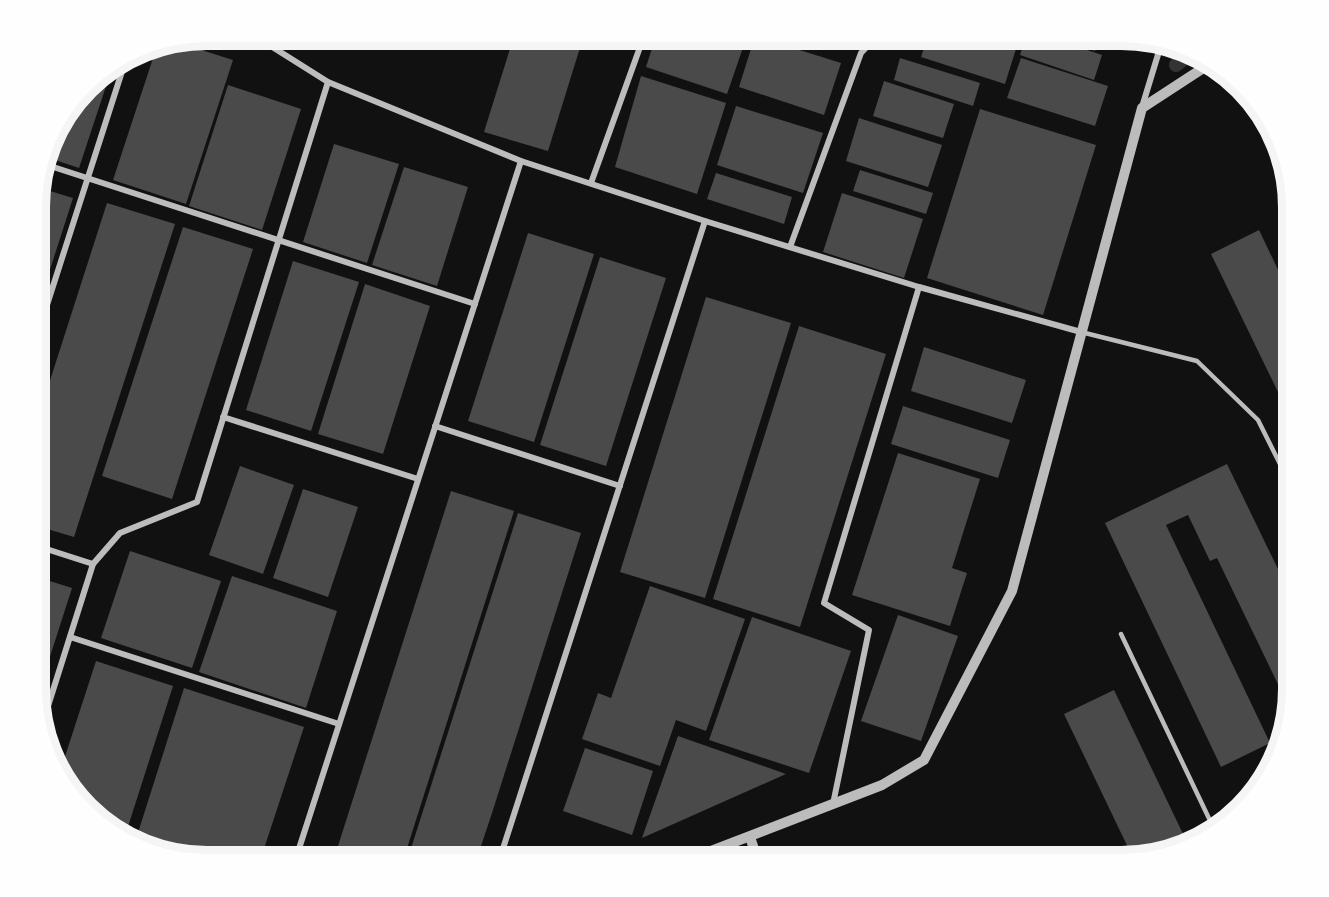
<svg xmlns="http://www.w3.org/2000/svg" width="1329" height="897" viewBox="0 0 1329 897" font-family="Raleway,sans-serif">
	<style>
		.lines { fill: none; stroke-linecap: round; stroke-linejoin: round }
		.stream { stroke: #333; stroke-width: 14 }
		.building { fill: #4a4a4a }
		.service { stroke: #bcbcbc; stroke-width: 4.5 }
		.minor { stroke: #bcbcbc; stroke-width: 6 }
		.tertiary { stroke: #bcbcbc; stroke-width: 10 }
		.rim { fill: none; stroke: #f5f5f5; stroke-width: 8 }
	</style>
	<rect width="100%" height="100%" fill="#111"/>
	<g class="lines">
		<polyline class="stream" points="1176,65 1187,56"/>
	</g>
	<g class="building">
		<polygon points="514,36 575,36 583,38 548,151 484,132"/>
		<polygon points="656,36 747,36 727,94 646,67"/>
		<polygon points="755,36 841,63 824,115 739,87"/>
		<polygon points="822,36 849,36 846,44"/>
		<polygon points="928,36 1020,36 1005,84 921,57"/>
		<polygon points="1026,36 1045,36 1102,55 1094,80 1020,55"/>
		<polygon points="1050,36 1100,36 1095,51"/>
		<polygon points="176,42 233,60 186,204 113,180 157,46"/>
		<polygon points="900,58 980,83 973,106 894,80"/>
		<polygon points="1021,58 1108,86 1095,126 1007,98"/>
		<polygon points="112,68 79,168 46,157 54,131 94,79"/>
		<polygon points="641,76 726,103 697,194 615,167"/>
		<polygon points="884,81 954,104 943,138 873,116"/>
		<polygon points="228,85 301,109 262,230 189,206"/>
		<polygon points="736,106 823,133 803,193 717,165"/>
		<polygon points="980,109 1096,145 1043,315 927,278"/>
		<polygon points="859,118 942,145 928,187 846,161"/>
		<polygon points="334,144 399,164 367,263 303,242"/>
		<polygon points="404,167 468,187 437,286 372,265"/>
		<polygon points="860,170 933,193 926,214 853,191"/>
		<polygon points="716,173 792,197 784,224 707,199"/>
		<polygon points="37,187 73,198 38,307 37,307"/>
		<polygon points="842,193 923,219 904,278 823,252"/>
		<polygon points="107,203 175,224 74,537 37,526 37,421"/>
		<polygon points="1293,218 1293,253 1279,224"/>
		<polygon points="183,227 253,249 172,499 102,476"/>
		<polygon points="1259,230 1293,301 1293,423 1211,254"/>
		<polygon points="528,233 594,254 534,442 468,421"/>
		<polygon points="600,257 666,278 606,466 540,445"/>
		<polygon points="293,261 359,282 311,431 246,410"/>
		<polygon points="365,284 430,306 383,454 318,434"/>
		<polygon points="706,297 791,323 705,598 620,572"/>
		<polygon points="799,326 886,354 800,627 713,599"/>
		<polygon points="924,347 1026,380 1012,423 911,391"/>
		<polygon points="903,406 1010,440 998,478 891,444"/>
		<polygon points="898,453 980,479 952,568 967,573 950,626 852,595"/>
		<polygon points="1227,464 1293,600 1293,701 1290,709 1217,558 1210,561 1188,515 1166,525 1270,743 1221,767 1105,523"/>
		<polygon points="240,466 294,485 263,574 209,555"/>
		<polygon points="303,489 358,507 328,597 273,578"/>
		<polygon points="451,491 514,511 403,861 384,861 338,846"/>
		<polygon points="518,513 581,533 492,813 476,861 407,861"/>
		<polygon points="130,551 221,581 192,668 101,638"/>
		<polygon points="232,576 337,611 306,708 199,672"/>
		<polygon points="37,577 72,588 38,694 37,694"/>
		<polygon points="650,586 745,619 706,731 676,720 660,766 582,739 598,693 611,698"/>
		<polygon points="898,615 958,636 921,741 861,721"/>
		<polygon points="752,617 851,651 809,773 709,740"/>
		<polygon points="96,661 173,686 125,836 112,832 59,775"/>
		<polygon points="184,688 304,727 260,861 207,861 136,839"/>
		<polygon points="1114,690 1185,838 1152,855 1134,860 1064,714"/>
		<polygon points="678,736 786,774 642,838"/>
		<polygon points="585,748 653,771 632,835 563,811"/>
	</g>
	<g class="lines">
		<g class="service">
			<polyline points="1081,332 1197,361 1258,420 1293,490"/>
			<polyline points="1121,634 1215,831"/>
			<polyline points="1214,828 1223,824"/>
		</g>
		<g class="minor">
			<polyline points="255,36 328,82 521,161 705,221 919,287 1081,332"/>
			<polyline points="1142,107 1160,48"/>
			<polyline points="44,164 475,304"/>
			<polyline points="591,183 644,36"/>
			<polyline points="790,247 861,53 877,36"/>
			<polyline points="37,336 126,59"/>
			<polyline points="223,417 418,479"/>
			<polyline points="435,426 620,486"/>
			<polyline points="37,546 93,564"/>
			<polyline points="70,637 339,724"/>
			<polyline points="42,725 93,564 120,533 197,502 328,82"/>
			<polyline points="833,804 869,630 824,603 919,287"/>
			<polyline points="295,861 521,161"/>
			<polyline points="499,861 705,221"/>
		</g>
		<g class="tertiary">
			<polyline points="750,837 758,861"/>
			<polyline points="685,861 882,785 924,760 1012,591 1142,108 1211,63"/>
		</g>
	</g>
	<path d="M0 0H1329V897H0ZM207 46H1121A161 161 0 0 1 1282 207V689A161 161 0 0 1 1121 850H207A161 161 0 0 1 46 689V207A161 161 0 0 1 207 46Z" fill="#fefefe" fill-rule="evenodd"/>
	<path class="rim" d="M207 46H1121A161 161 0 0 1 1282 207V689A161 161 0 0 1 1121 850H207A161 161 0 0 1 46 689V207A161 161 0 0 1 207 46Z"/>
</svg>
